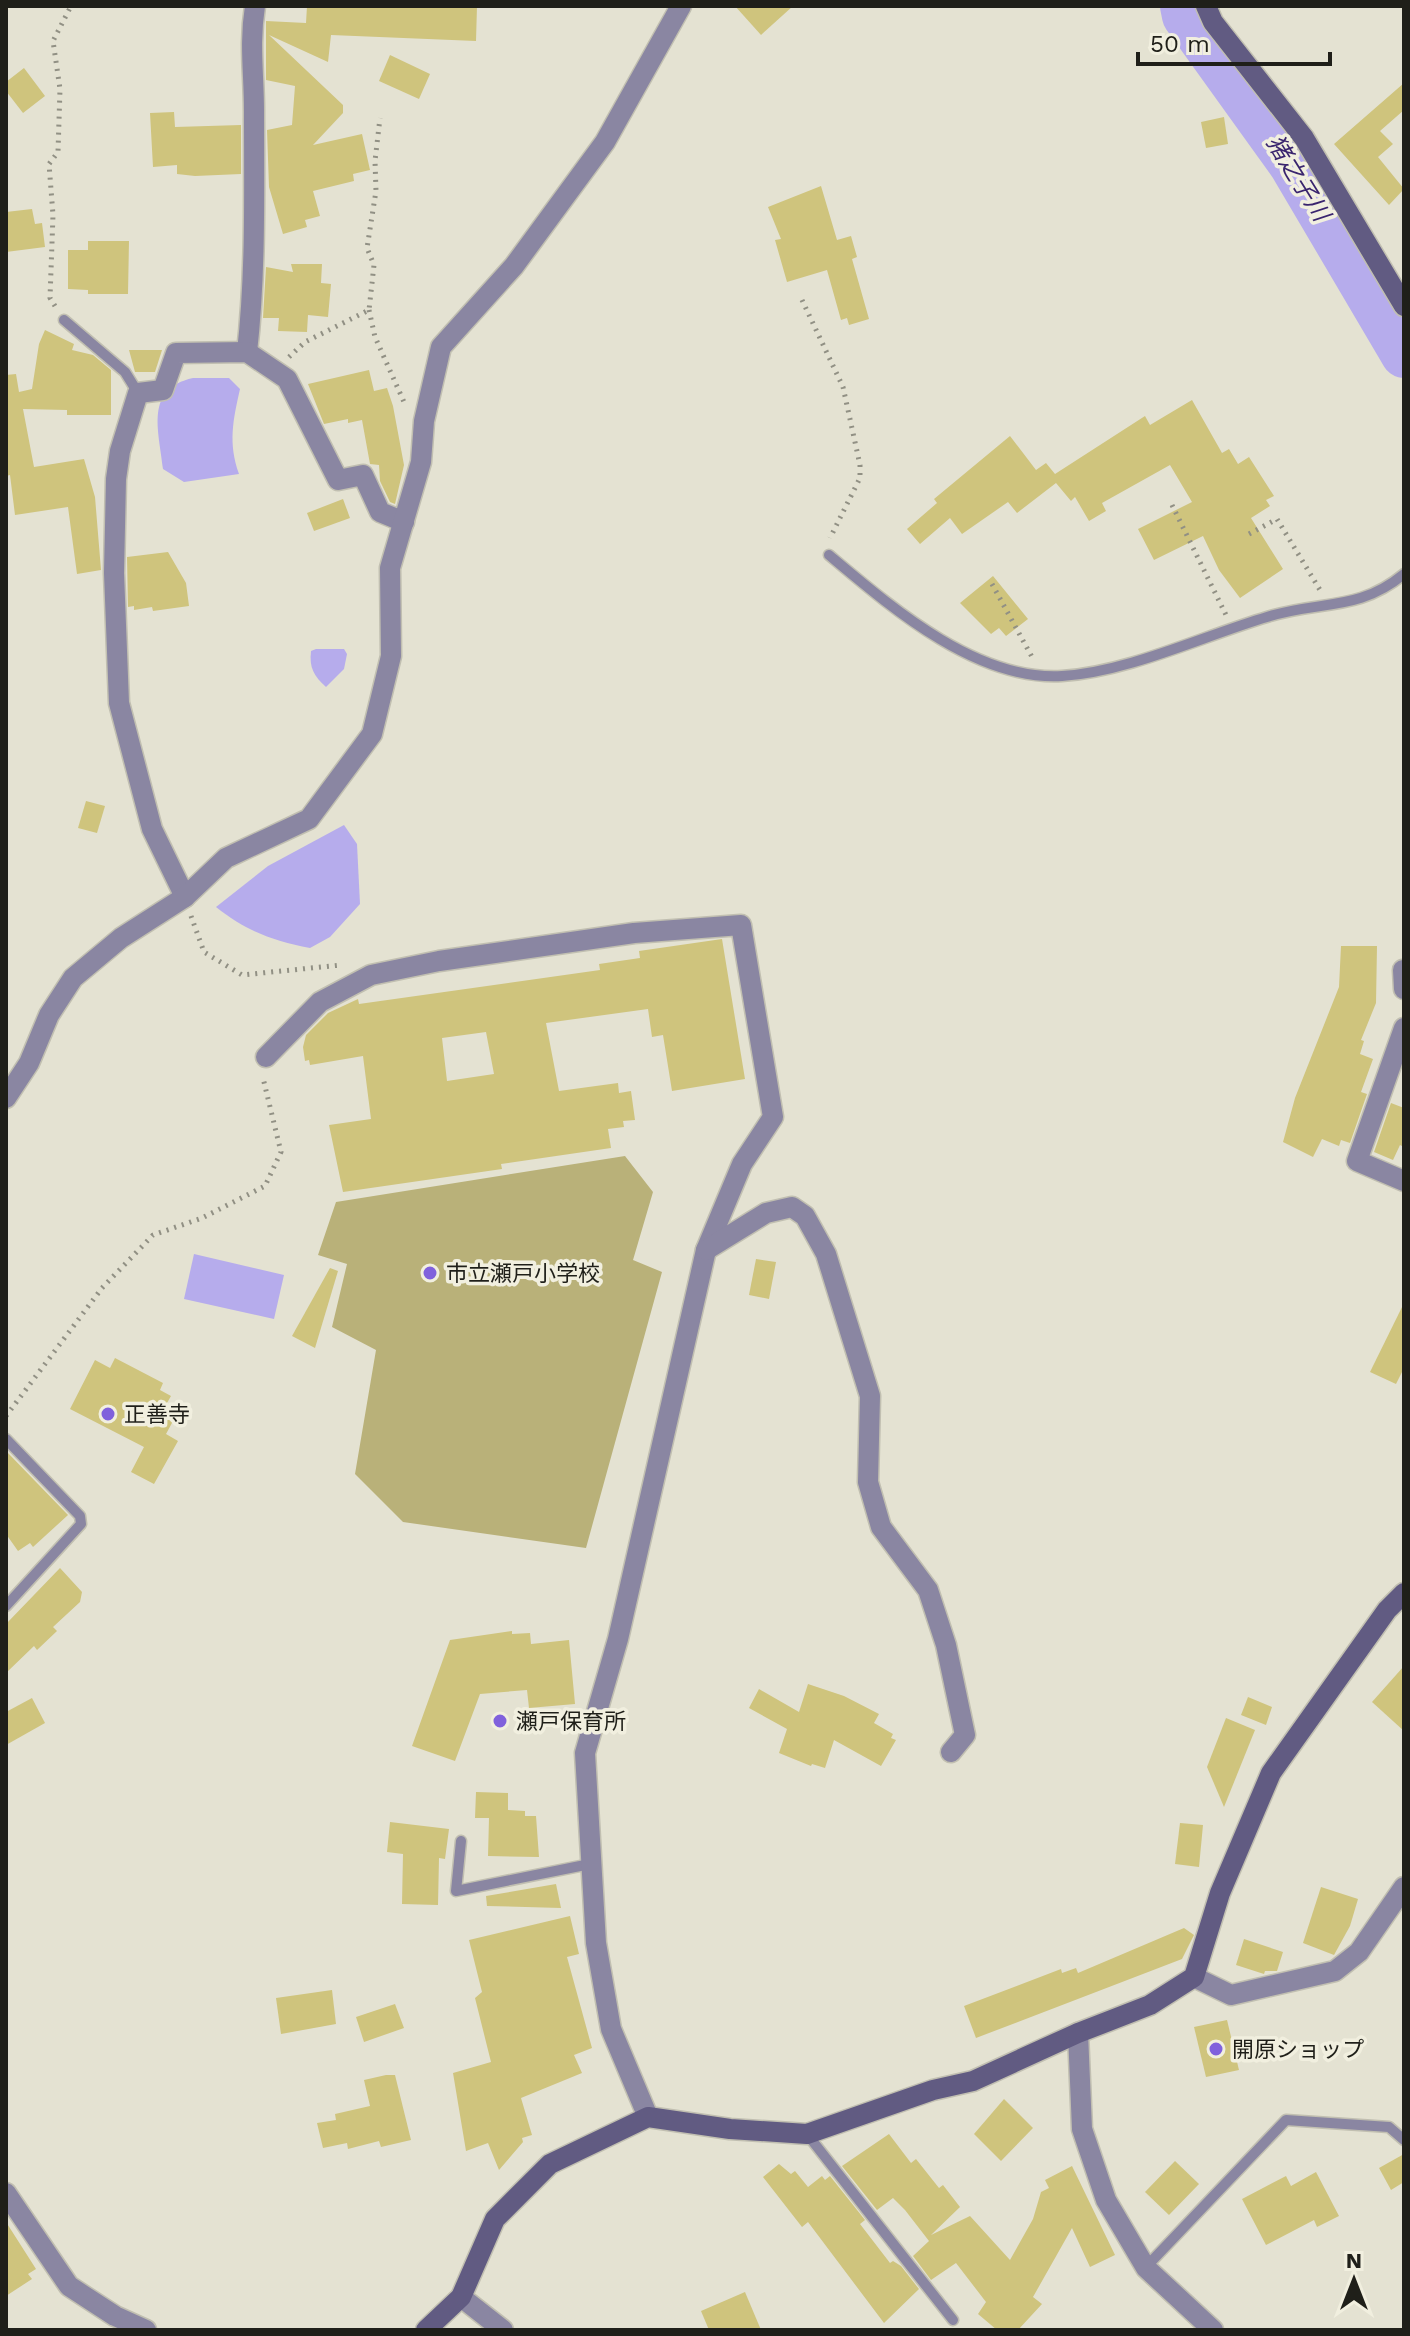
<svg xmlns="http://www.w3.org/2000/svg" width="1410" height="2336" viewBox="0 0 1410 2336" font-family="'Work Sans','Noto Sans JP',sans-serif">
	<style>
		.green { fill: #b9b179 }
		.water { fill: #b6acec }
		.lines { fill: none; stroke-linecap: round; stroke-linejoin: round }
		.river { stroke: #b6acec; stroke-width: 46 }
		.building { fill: #cfc47d; fill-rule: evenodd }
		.lane-casing { stroke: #c1bfb1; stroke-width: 13 }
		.street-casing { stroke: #c1bfb1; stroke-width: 23 }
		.secondary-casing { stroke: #c1bfb1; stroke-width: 23 }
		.path { stroke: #919084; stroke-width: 5; stroke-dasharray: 2 6; stroke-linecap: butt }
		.lane { stroke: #8a86a2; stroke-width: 10 }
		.street { stroke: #8a86a2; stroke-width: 20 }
		.secondary { stroke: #615b82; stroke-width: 20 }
		.poi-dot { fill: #8061dc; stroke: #f1efdf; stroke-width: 3 }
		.labels { text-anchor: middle; stroke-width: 7; stroke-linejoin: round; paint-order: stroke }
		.poi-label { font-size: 22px; fill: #1f1f19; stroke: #f1efdf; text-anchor: start }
		.water-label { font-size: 24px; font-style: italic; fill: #39246e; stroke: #f1efdf }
	</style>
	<rect width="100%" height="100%" fill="#e4e2d2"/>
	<polygon class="green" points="625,1156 653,1192 633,1260 662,1272 586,1548 403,1522 355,1474 376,1350 332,1327 347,1264 318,1255 336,1202"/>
	<g class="water">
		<path d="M193,378H229L240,389C233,420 228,443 239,474L184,482L163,469C159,430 144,389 193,378Z"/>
		<path d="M316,649H344L347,654L344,669L326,687C314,676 309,668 311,651Z"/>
		<path d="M344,825L357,844L360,904L330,937L310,948C273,941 246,931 216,907L268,866Z"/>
		<polygon points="194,1254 284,1275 274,1319 184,1299"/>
	</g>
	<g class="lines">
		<polyline class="river" points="1183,6 1185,16 1292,165 1404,355"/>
	</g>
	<g class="building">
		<polygon points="307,6 477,6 476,41 331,35 328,62 269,35 343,105 343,113 313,145 362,134 370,170 353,174 354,181 313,191 320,216 305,220 307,227 283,234 269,187 267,130 292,125 295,86 266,80 266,21 306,23"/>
		<polygon points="735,6 793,6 761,35"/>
		<polygon points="390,55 430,74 419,99 379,81"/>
		<polygon points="24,68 45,96 23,113 6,91 6,82"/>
		<polygon points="1404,83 1404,110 1380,131 1393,144 1378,157 1404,189 1389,205 1334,144"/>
		<polygon points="174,112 175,127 241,125 241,174 195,176 177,174 177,165 153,167 150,113"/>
		<polygon points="1224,117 1228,144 1206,148 1201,122"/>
		<polygon points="821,186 837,240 851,236 857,257 852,259 869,319 849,325 847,318 841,320 827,270 787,282 775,240 781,239 768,207"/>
		<polygon points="32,209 35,224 42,223 45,247 6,252 6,212"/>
		<polygon points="88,241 129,241 128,294 88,294 88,290 68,289 68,250 88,250"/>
		<polygon points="291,264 322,264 321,283 331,284 328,317 308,315 307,332 278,331 279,318 263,318 266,267 293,272"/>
		<polygon points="45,330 74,344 72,350 93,355 111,370 111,415 67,415 67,410 23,409 34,467 84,459 95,497 101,570 77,574 68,507 15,515 10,475 6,476 6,375 16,374 19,392 32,389 39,344"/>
		<polygon points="129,350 162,350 155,372 135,372"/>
		<polygon points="369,370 374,391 387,388 393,406 404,465 395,504 390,502 380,481 379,465 370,464 362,420 348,423 348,419 324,424 308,384"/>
		<polygon points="1192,400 1222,453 1229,449 1238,464 1249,457 1274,496 1266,500 1270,506 1251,518 1283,569 1240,598 1219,570 1203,536 1154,560 1138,529 1192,502 1170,465 1102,503 1106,511 1089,521 1075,497 1071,501 1056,483 1017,513 1008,502 962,534 950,518 920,544 907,529 937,503 934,499 1010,436 1036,470 1046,463 1055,474 1145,416 1150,425"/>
		<polygon points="343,499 350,518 314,531 307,513"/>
		<polygon points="168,552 186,583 189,606 153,611 152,607 134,610 134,606 128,607 127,557"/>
		<polygon points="993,576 1028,619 1006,636 999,628 991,634 960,603"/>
		<polygon points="86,801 105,806 97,833 78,828"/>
		<path d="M722,939L745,1079L672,1091L663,1035L652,1037L648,1009L546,1023L559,1091L618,1083L619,1093L631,1091L635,1120L623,1121L624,1127L608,1129L611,1148L501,1164L502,1169L343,1192L329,1125L371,1119L363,1056L310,1065L309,1060L305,1061L303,1047L306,1035L328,1013L358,999L359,1004L600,970L599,964L640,958L639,951ZM486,1032L494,1074L447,1081L442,1038Z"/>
		<polygon points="1341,946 1377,946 1376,1003 1361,1040 1364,1041 1360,1054 1373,1059 1361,1092 1367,1094 1350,1143 1341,1140 1339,1146 1322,1139 1313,1157 1283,1142 1295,1098 1339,987"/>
		<polygon points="1391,1103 1404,1108 1404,1147 1400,1145 1393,1160 1374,1152"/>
		<polygon points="756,1259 776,1262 769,1299 749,1295"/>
		<polygon points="330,1268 338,1271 315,1348 292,1336"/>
		<polygon points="1404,1303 1404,1368 1396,1384 1370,1372"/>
		<polygon points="115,1358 163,1383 160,1390 171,1396 167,1403 179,1410 166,1434 178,1441 154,1484 131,1472 144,1447 70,1409 95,1360 110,1368"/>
		<polygon points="6,1451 68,1515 33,1547 30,1543 18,1551 6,1534"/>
		<polygon points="60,1568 82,1592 80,1602 53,1627 57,1631 37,1650 34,1646 6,1673 6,1624"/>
		<polygon points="512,1631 512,1634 530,1633 531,1644 569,1640 575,1704 529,1708 527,1690 480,1694 455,1761 412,1746 450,1640"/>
		<polygon points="1404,1666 1404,1731 1372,1702"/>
		<polygon points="808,1684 844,1696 879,1714 874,1723 893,1734 891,1738 896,1740 881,1766 834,1740 825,1768 812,1764 811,1766 779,1753 787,1729 749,1708 759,1689 799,1712"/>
		<polygon points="1248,1697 1272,1707 1266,1725 1241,1715"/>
		<polygon points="32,1698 45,1723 6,1745 6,1712"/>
		<polygon points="1226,1718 1255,1730 1224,1807 1207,1767"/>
		<polygon points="476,1792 508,1793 508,1810 525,1811 525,1816 536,1816 539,1857 488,1856 489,1818 475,1818"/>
		<polygon points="390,1822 449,1829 445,1859 439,1858 438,1905 402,1904 403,1854 387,1852"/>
		<polygon points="1180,1823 1203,1825 1199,1867 1175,1864"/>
		<polygon points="556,1884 561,1908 487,1906 486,1896"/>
		<polygon points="1321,1887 1358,1899 1350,1926 1334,1955 1303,1943"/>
		<polygon points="570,1916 579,1954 567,1957 592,2048 574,2055 582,2073 521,2098 532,2135 522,2138 523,2142 499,2170 488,2143 466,2151 453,2073 491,2062 475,1998 482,1992 469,1940"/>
		<polygon points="1184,1928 1194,1935 1182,1959 976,2038 964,2006 1061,1969 1062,1973 1076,1968 1078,1973"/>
		<polygon points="1244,1939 1283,1952 1277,1971 1265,1971 1264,1974 1236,1965"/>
		<polygon points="332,1990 336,2024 281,2034 276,1998"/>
		<polygon points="395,2004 404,2028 364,2042 356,2017"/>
		<polygon points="1227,2020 1239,2070 1206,2077 1194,2027"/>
		<polygon points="386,2075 395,2075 411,2140 381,2147 379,2141 348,2149 347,2143 323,2148 317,2123 336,2120 335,2114 370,2106 364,2080"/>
		<polygon points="1004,2099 1033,2128 1001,2161 974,2134"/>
		<polygon points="889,2134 911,2163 916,2159 939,2188 943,2185 960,2207 931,2235 970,2216 1010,2260 1033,2219 1041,2192 1049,2188 1045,2180 1072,2166 1115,2255 1090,2267 1072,2228 1033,2297 1042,2304 1018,2330 997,2330 978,2314 986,2302 956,2263 931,2280 913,2256 929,2241 905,2210 893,2198 877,2210 842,2166"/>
		<polygon points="1404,2154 1404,2182 1391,2190 1379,2168"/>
		<polygon points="1175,2161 1199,2184 1169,2215 1145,2192"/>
		<polygon points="779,2164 791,2174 795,2171 808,2187 822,2176 825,2180 830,2176 865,2220 860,2224 890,2263 893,2261 901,2266 919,2289 884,2323 808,2222 802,2227 763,2177"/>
		<polygon points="1316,2172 1339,2216 1317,2227 1314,2220 1266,2245 1242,2199 1286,2176 1291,2186"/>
		<polygon points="6,2222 36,2269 28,2274 32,2279 6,2296"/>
		<polygon points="745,2292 761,2330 709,2330 701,2311"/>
	</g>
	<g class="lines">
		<g class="lane-casing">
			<g id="lane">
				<polyline points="64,320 125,372 138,393"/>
				<path d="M829,555C891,607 976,681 1062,676C1128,672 1203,636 1267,617C1320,600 1358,612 1404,574"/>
				<polyline points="6,1439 80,1516 81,1524 6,1606"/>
				<polyline points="461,1841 456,1891 590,1864"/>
				<polyline points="807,2134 953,2320"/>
				<polyline points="1146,2267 1286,2120 1389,2127 1404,2140"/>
			</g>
		</g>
		<g class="street-casing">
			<g id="street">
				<path d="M247,352C256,273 254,191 254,111C254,73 249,44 255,6"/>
				<polyline points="185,897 152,829 119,703 114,573 116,479 120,451 138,393 163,390 176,353 247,352 287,379 338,480 363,475 380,512 404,522"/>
				<polyline points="1403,970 1404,989"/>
				<polyline points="1404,1028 1357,1161 1404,1181"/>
				<polyline points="266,1057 320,1002 371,975 439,961 634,933 741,925 773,1117 742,1164 706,1250 618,1639 585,1753 596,1943 611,2029 648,2117"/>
				<polyline points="6,1098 29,1063 49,1015 73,978 121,938 185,897 226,858 309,819 372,734 391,656 390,568 421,462 424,421 441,347 514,266 605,142 681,6"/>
				<polyline points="706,1250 766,1213 792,1207 805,1216 826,1254 870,1396 868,1482 881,1527 928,1590 946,1645 965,1735 951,1752"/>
				<polyline points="1194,1977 1231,1995 1335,1971 1359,1952 1404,1887"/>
				<polyline points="1078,2033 1082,2129 1106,2200 1146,2268 1213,2330"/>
				<polyline points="6,2193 69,2286 115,2316 146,2330"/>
				<polyline points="461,2297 503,2330"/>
			</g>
		</g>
		<g class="secondary-casing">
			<g id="secondary">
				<polyline points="1206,6 1213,22 1304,138 1404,306"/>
				<polyline points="426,2330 461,2297 495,2219 550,2164 648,2117 730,2129 807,2134 933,2090 973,2081 1078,2033 1150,2005 1194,1977 1220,1893 1271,1773 1387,1610 1404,1593"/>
			</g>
		</g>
		<g class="path">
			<polyline points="802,300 843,387 860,465 860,478 830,538"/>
			<polyline points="55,306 50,298 53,215 49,164 58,152 60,89 53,41 71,6"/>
			<polyline points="369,310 375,337 404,402"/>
			<polyline points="289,357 305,342 369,310 374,265 367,248 376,191 375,161 380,118"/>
			<polyline points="1172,505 1226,615"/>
			<polyline points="1249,534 1277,519 1320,590"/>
			<polyline points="992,584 1032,657"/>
			<polyline points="191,916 204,952 242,975 341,965"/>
			<polyline points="6,1416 102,1288 153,1235 202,1218 265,1186 281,1152 263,1078"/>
		</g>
		<use href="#lane" class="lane"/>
		<use href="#street" class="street"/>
		<use href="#secondary" class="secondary"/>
	</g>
	<g class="poi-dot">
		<circle cx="430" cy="1273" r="8"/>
		<circle cx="108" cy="1414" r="8"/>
		<circle cx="500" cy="1721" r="8"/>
		<circle cx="1216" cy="2049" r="8"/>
	</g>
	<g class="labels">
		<g class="poi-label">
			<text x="446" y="1281">市立瀬戸小学校</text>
			<text x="124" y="1422">正善寺</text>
			<text x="516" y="1729">瀬戸保育所</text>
			<text x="1232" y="2057">開原ショップ</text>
		</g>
		<g class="water-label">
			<text transform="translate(1298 178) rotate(58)" y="8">猪之子川</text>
		</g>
	</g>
	<rect width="1410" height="2336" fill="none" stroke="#1f1f19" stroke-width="16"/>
	<g transform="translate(1354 2280)" stroke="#f1efdf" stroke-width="6" paint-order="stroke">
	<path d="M0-6L14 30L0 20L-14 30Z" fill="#1f1f19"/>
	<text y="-12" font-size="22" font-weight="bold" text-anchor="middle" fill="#1f1f19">N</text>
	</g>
	<path d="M1138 52v12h192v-12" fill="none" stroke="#1f1f19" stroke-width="4"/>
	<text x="1150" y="52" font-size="24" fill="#1f1f19" stroke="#f1efdf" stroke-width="6" paint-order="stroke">50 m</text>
</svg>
